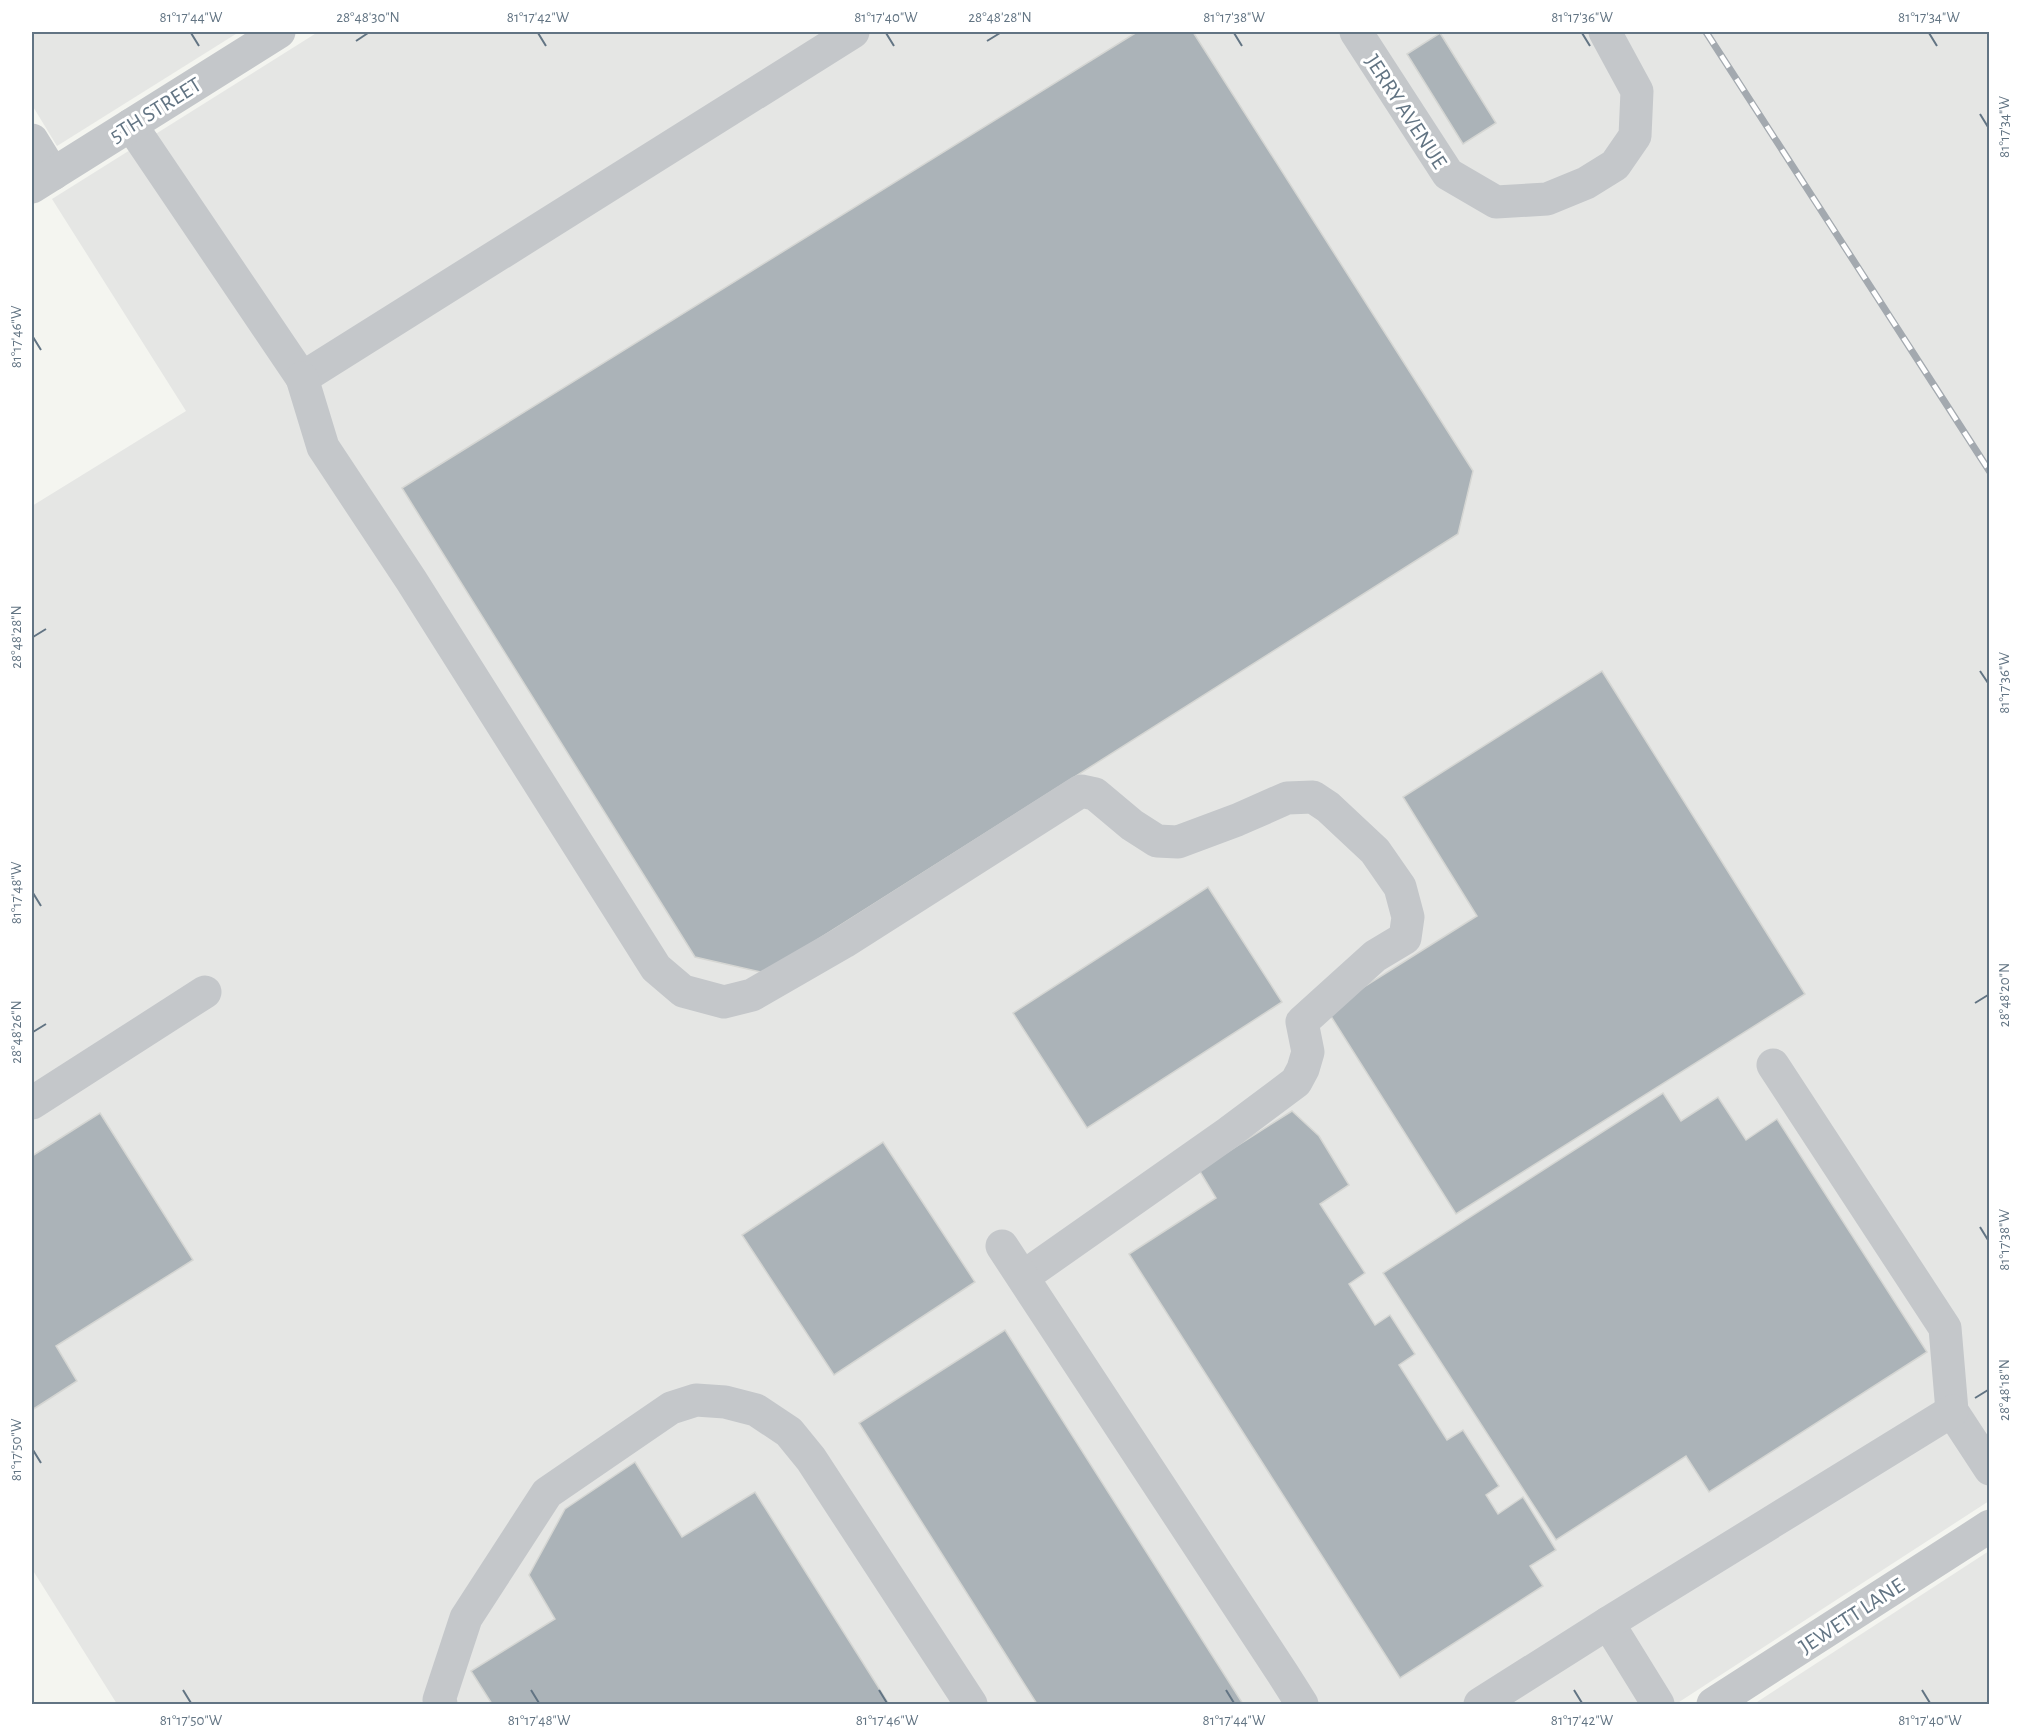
<svg xmlns="http://www.w3.org/2000/svg" width="2021" height="1736" viewBox="0 0 2021 1736" font-family="'Alegreya Sans',sans-serif">
	<style>
		.built { fill: #e5e6e4 }
		.building { fill: #abb3b8; stroke: #d5d6d3; stroke-width: 1.5 }
		.lines { fill: none; stroke-linecap: round; stroke-linejoin: round }
		.minor { stroke: #c4c7ca; stroke-width: 33 }
		.rail-casing { stroke: #a3a9af; stroke-width: 7 }
		.rail { stroke: #fff; stroke-width: 4.5; stroke-dasharray: 14; stroke-linecap: butt }
		.ticks { fill: none; stroke: #627483; stroke-width: 2 }
		.labels { text-anchor: middle; stroke-width: 6; stroke-linejoin: round; paint-order: stroke }
		.street-label { font-size: 22px; fill: #627483; stroke: #fff }
		.neatline { fill: none; stroke: #627483; stroke-width: 2 }
		.ticks-label { font-size: 15px; text-anchor: middle; fill: #627483 }
	</style>
	<rect width="100%" height="100%" fill="#f4f5f0"/>
	<g class="built">
		<polygon points="32,32 239,32 57,146 32,105"/>
		<polygon points="318,32 1989,32 1989,1501 1676,1704 117,1704 32,1569 32,506 186,411 52,199"/>
		<polygon points="1989,1551 1989,1704 1754,1704"/>
	</g>
	<g class="building">
		<polygon points="1137,32 1193,32 1473,471 1458,534 765,973 695,957 402,488"/>
		<polygon points="1440,33 1496,123 1463,144 1407,54"/>
		<polygon points="1602,671 1805,994 1456,1214 1327,1010 1477,916 1403,797"/>
		<polygon points="1208,887 1282,1002 1087,1128 1013,1013"/>
		<polygon points="1663,1093 1681,1121 1718,1097 1746,1140 1777,1119 1927,1352 1709,1492 1686,1456 1556,1540 1383,1273"/>
		<polygon points="1292,1111 1319,1136 1349,1185 1320,1204 1365,1273 1349,1284 1375,1325 1390,1315 1415,1354 1399,1365 1447,1440 1463,1430 1499,1486 1486,1495 1498,1514 1523,1497 1556,1550 1530,1566 1543,1586 1400,1678 1129,1254 1216,1198 1199,1170"/>
		<polygon points="100,1113 193,1260 56,1346 77,1381 32,1410 32,1156"/>
		<polygon points="883,1142 975,1282 834,1375 742,1235"/>
		<polygon points="1005,1330 1243,1704 1037,1704 859,1423"/>
		<polygon points="635,1462 682,1537 755,1492 889,1704 492,1704 471,1671 555,1619 529,1575 565,1509"/>
	</g>
	<g class="lines">
		<g class="minor">
			<polyline points="1356,32 1448,174 1496,202 1547,199 1586,183 1615,165 1635,136 1637,91 1605,32"/>
			<polyline points="131,125 302,378 853,32"/>
			<polyline points="32,140 53,174"/>
			<polyline points="32,187 279,32"/>
			<polyline points="302,378 323,447 411,580 656,968 683,991 724,1002 752,995 844,942 1081,791 1095,794 1132,825 1157,841 1178,842 1237,820 1287,798 1313,797 1328,807 1375,851 1400,887 1408,917 1405,938 1375,956 1302,1022 1308,1052 1303,1069 1296,1082 1228,1133 1023,1277"/>
			<polyline points="1773,1065 1945,1328 1952,1411 1990,1469"/>
			<polyline points="32,1103 205,992"/>
			<polyline points="1002,1246 1283,1674 1302,1704"/>
			<polyline points="1608,1623 1658,1704"/>
			<polyline points="441,1704 439,1700 466,1618 547,1493 671,1408 696,1400 725,1402 756,1410 789,1432 811,1459 971,1704"/>
			<polyline points="1480,1704 1608,1623 1952,1411"/>
			<polyline points="1713,1704 1990,1526"/>
		</g>
		<g class="rail-casing">
			<polyline id="rail" points="1706,32 1990,472"/>
		</g>
		<use href="#rail" class="rail"/>
	</g>
	<path class="ticks" d="M191,33L199,46M538,33L546,46M886,33L894,46M1234,33L1242,46M1582,33L1590,46M1929,33L1937,46M356,41L368,33M987,41L1000,33M1980,114L1988,127M33,337L41,350M33,637L46,629M1980,671L1988,683M33,893L41,906M1975,1003L1988,995M33,1032L46,1024M1980,1227L1988,1240M1975,1398L1988,1390M33,1450L41,1463M183,1690L191,1703M531,1690L539,1703M879,1690L887,1703M1226,1690L1234,1703M1574,1690L1582,1703M1922,1690L1930,1703"/>
	<g class="labels">
		<g class="street-label">
			<text transform="translate(155 109) rotate(-32)" y="8">5TH STREET</text>
			<text transform="translate(1407 111) rotate(57)" y="8">JERRY AVENUE</text>
			<text transform="translate(1851 1615) rotate(-33)" y="8">JEWETT LANE</text>
		</g>
	</g>
	<rect width="2021" height="1736" fill="none" stroke="#ffffff" stroke-width="66"/>
	<rect x="33" y="33" width="1955" height="1670" class="neatline"/>
	<g class="ticks-label">
		<text x="191" y="22">81°17'44"W</text>
		<text x="368" y="22">28°48'30"N</text>
		<text x="538" y="22">81°17'42"W</text>
		<text x="886" y="22">81°17'40"W</text>
		<text x="1000" y="22">28°48'28"N</text>
		<text x="1234" y="22">81°17'38"W</text>
		<text x="1582" y="22">81°17'36"W</text>
		<text x="1929" y="22">81°17'34"W</text>
		<text transform="translate(2004 127) rotate(-90)" y="5">81°17'34"W</text>
		<text transform="translate(16 337) rotate(-90)" y="5">81°17'46"W</text>
		<text transform="translate(16 637) rotate(-90)" y="5">28°48'28"N</text>
		<text transform="translate(2004 683) rotate(-90)" y="5">81°17'36"W</text>
		<text transform="translate(16 893) rotate(-90)" y="5">81°17'48"W</text>
		<text transform="translate(2004 995) rotate(-90)" y="5">28°48'20"N</text>
		<text transform="translate(16 1032) rotate(-90)" y="5">28°48'26"N</text>
		<text transform="translate(2004 1240) rotate(-90)" y="5">81°17'38"W</text>
		<text transform="translate(2004 1390) rotate(-90)" y="5">28°48'18"N</text>
		<text transform="translate(16 1450) rotate(-90)" y="5">81°17'50"W</text>
		<text x="191" y="1725">81°17'50"W</text>
		<text x="539" y="1725">81°17'48"W</text>
		<text x="887" y="1725">81°17'46"W</text>
		<text x="1234" y="1725">81°17'44"W</text>
		<text x="1582" y="1725">81°17'42"W</text>
		<text x="1930" y="1725">81°17'40"W</text>
	</g>
</svg>
